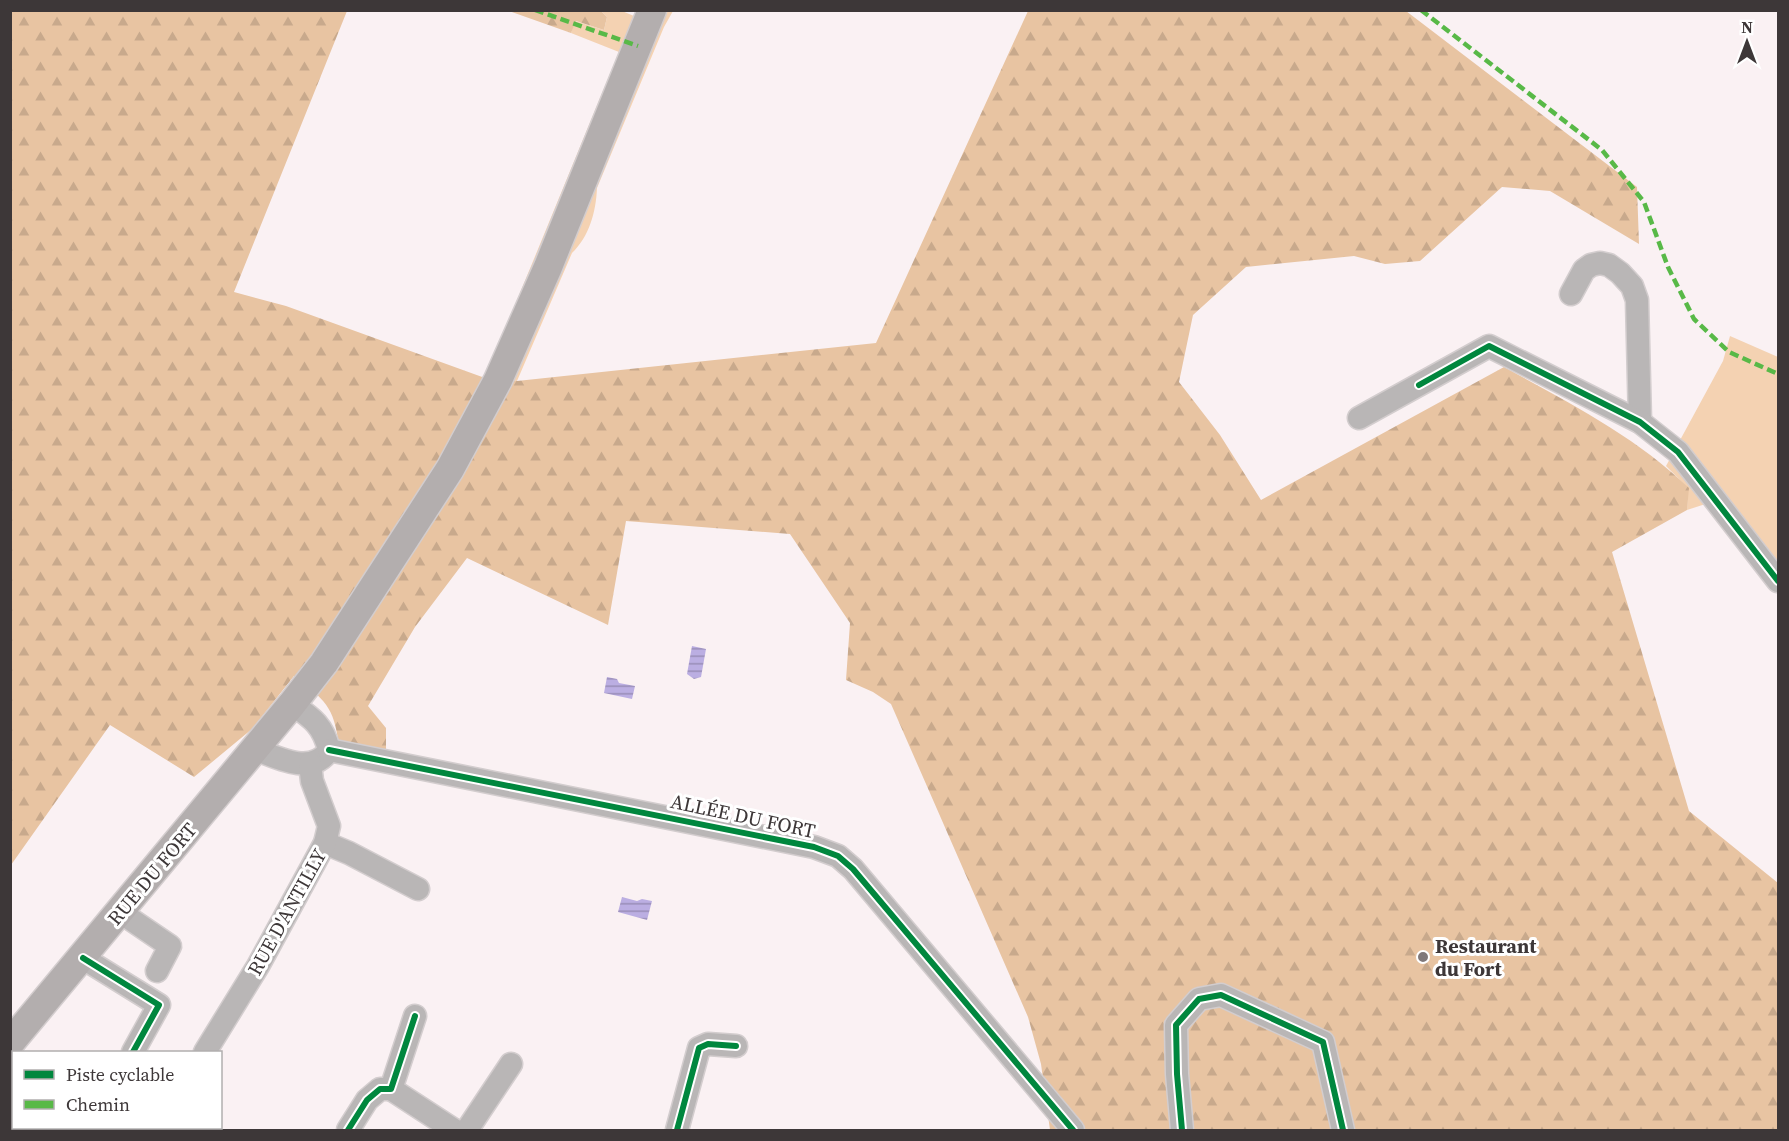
<svg xmlns="http://www.w3.org/2000/svg" width="1789" height="1141" viewBox="0 0 1789 1141" font-family="'Source Serif 4',serif">
	<style>
		.grass { fill: #f4d2b2 }
		.forest { fill: url(#forest-firs) }
		.water { fill: url(#water-rules) }
		.lines { fill: none; stroke-linecap: round; stroke-linejoin: round }
		.minor-casing { stroke: #d3cdce; stroke-width: 25 }
		.major-casing { stroke: #d3cdce; stroke-width: 31 }
		.minor { stroke: #b9b6b6; stroke-width: 22 }
		.major { stroke: #b3aeae; stroke-width: 28 }
		.quiet { stroke: #58b947; stroke-width: 4.5; stroke-dasharray: 9 4.5; stroke-linecap: butt }
		.cycleway-casing { stroke: #fff; stroke-width: 10 }
		.cycleway { stroke: #00873e; stroke-width: 6 }
		.poi-dot { fill: #7f7879; stroke: #fff; stroke-width: 2 }
		.labels { text-anchor: middle; stroke-width: 6; stroke-linejoin: round; paint-order: stroke }
		.street-label { font-size: 20px; fill: #3d3738; stroke: #fff }
		.poi-label { font-size: 20px; font-weight: bold; fill: #3d3738; stroke: #fff; text-anchor: start }
	</style>
	<defs>
		<pattern id="forest-firs" width="22" height="20" patternUnits="userSpaceOnUse" patternTransform="scale(1.5)"><rect width="22" height="20" fill="#e8c4a2"/><path d="M5 1l3.5 6h-7zM16 11l3.5 6h-7z" fill="#c8a98c"/></pattern>
		<pattern id="water-rules" width="6" height="5" patternUnits="userSpaceOnUse" patternTransform="scale(1.5)"><rect width="6" height="5" fill="#bbaee2"/><path d="M0 2.5h6" fill="none" stroke="#998eb8"/></pattern>
	</defs>
	<rect width="100%" height="100%" fill="#faf1f3"/>
	<g class="grass">
		<path d="M601,11H622L634,16L637,11H673L664,27L597,188C596,212 589,237 572,253L517,381L485,378L619,52L571,33L575,21L604,30L607,17Z"/>
		<polygon points="1730,336 1778,357 1778,562 1724,498 1687,510 1688,488 1666,466 1723,361"/>
	</g>
	<g class="forest">
		<path d="M11,11H347L234,292L286,306L485,378L517,381L876,343L1028,11H1406L1637,187L1639,244L1550,191L1502,187L1420,261L1385,264L1354,256L1246,267L1193,315L1179,382L1220,435L1261,500L1504,367C1569,403 1635,436 1689,488L1687,510L1612,552L1689,811L1778,883V1130H1050L1041,1064L1028,1017L891,704L873,692L846,680L850,623L790,534L626,521L608,625L467,558L415,627L368,706L386,728V752L339,746C334,706 325,700 294,676L252,729L194,777L110,725L11,865Z"/>
		<polygon points="509,11 601,11 607,17 604,30 576,21 571,33"/>
	</g>
	<g class="water">
		<polygon points="692,646 706,649 701,677 694,679 687,674"/>
		<polygon points="607,677 617,679 619,683 635,686 632,699 604,693"/>
		<polygon points="622,897 637,901 642,899 652,901 647,920 618,912"/>
	</g>
	<g class="lines">
		<g class="minor-casing">
			<g id="minor">
				<polyline points="1571,294 1584,270 1591,265 1600,263 1609,265 1620,273 1632,286 1637,300 1640,422"/>
				<polyline points="1359,418 1489,346 1640,422 1678,452 1778,581"/>
				<path d="M255,749C277,758 313,776 329,750C323,725 312,718 292,704"/>
				<polyline points="329,750 814,847 838,856 853,869 1073,1130"/>
				<polyline points="325,843 349,853 418,889"/>
				<polyline points="120,912 170,946 157,971"/>
				<polyline points="83,958 159,1005 133,1052"/>
				<polyline points="205,1052 258,966 325,843 329,826 312,781 310,764"/>
				<polyline points="391,1089 454,1130"/>
				<polyline points="90,1130 91,1128"/>
				<polyline points="160,1130 161,1128"/>
				<polyline points="348,1130 367,1100 380,1089 391,1089 415,1016"/>
				<polyline points="467,1130 511,1064"/>
				<polyline points="677,1130 699,1048 708,1044 736,1046"/>
				<polyline points="1182,1130 1177,1074 1176,1025 1199,999 1221,995 1323,1042 1343,1130"/>
			</g>
		</g>
		<g class="major-casing">
			<polyline id="major" points="10,1043 292,704 324,663 450,469 498,380 548,267 652,10"/>
		</g>
		<use href="#minor" class="minor"/>
		<use href="#major" class="major"/>
		<g class="quiet">
			<polyline points="535,10 638,46"/>
			<polyline points="1421,10 1602,150 1644,202 1668,267 1694,319 1729,352 1778,374"/>
		</g>
		<g class="cycleway-casing">
			<g id="cycleway">
				<polyline points="1419,385 1489,346 1640,422 1678,452 1778,581"/>
				<polyline points="329,750 814,847 838,856 853,869 1073,1130"/>
				<polyline points="83,958 159,1005 133,1052"/>
				<polyline points="348,1130 367,1100 380,1089 391,1089 415,1016"/>
				<polyline points="677,1130 699,1048 708,1044 736,1046"/>
				<polyline points="1182,1130 1177,1074 1176,1025 1199,999 1221,995 1323,1042 1343,1130"/>
			</g>
		</g>
		<use href="#cycleway" class="cycleway"/>
	</g>
	<circle class="poi-dot" cx="1423" cy="957" r="6"/>
	<g class="labels">
		<g class="street-label">
			<text transform="translate(743 816) rotate(12)" y="7">ALLÉE DU FORT</text>
			<text transform="translate(152 874) rotate(-50)" y="7">RUE DU FORT</text>
			<text transform="translate(287 912) rotate(-61)" y="7">RUE D'ANTILLY</text>
		</g>
		<g class="poi-label">
			<text x="1435" y="953">Restaurant<tspan x="1435" dy="23">du Fort</tspan></text>
		</g>
	</g>
	<rect width="1789" height="1141" fill="none" stroke="#3d3738" stroke-width="24"/>
	<rect x="12" y="1051" width="210" height="78" fill="#ffffff" stroke="#b1afaf" stroke-width="1.5"/>
	<rect x="24" y="1070" width="30" height="9" fill="#00873e" stroke="#b1afaf" stroke-width="1.5"/>
	<text x="66" y="1081" font-size="18" fill="#3d3738">Piste cyclable</text>
	<rect x="24" y="1100" width="30" height="9" fill="#58b947" stroke="#b1afaf" stroke-width="1.5"/>
	<text x="66" y="1111" font-size="18" fill="#3d3738">Chemin</text>
	<g transform="translate(1747 42)" stroke="#ffffff" stroke-width="4.5" paint-order="stroke">
	<path d="M0-4.5L10 22L0 15L-10 22Z" fill="#3d3738"/>
	<text y="-9" font-size="16" font-weight="bold" text-anchor="middle" fill="#3d3738">N</text>
	</g>
</svg>
